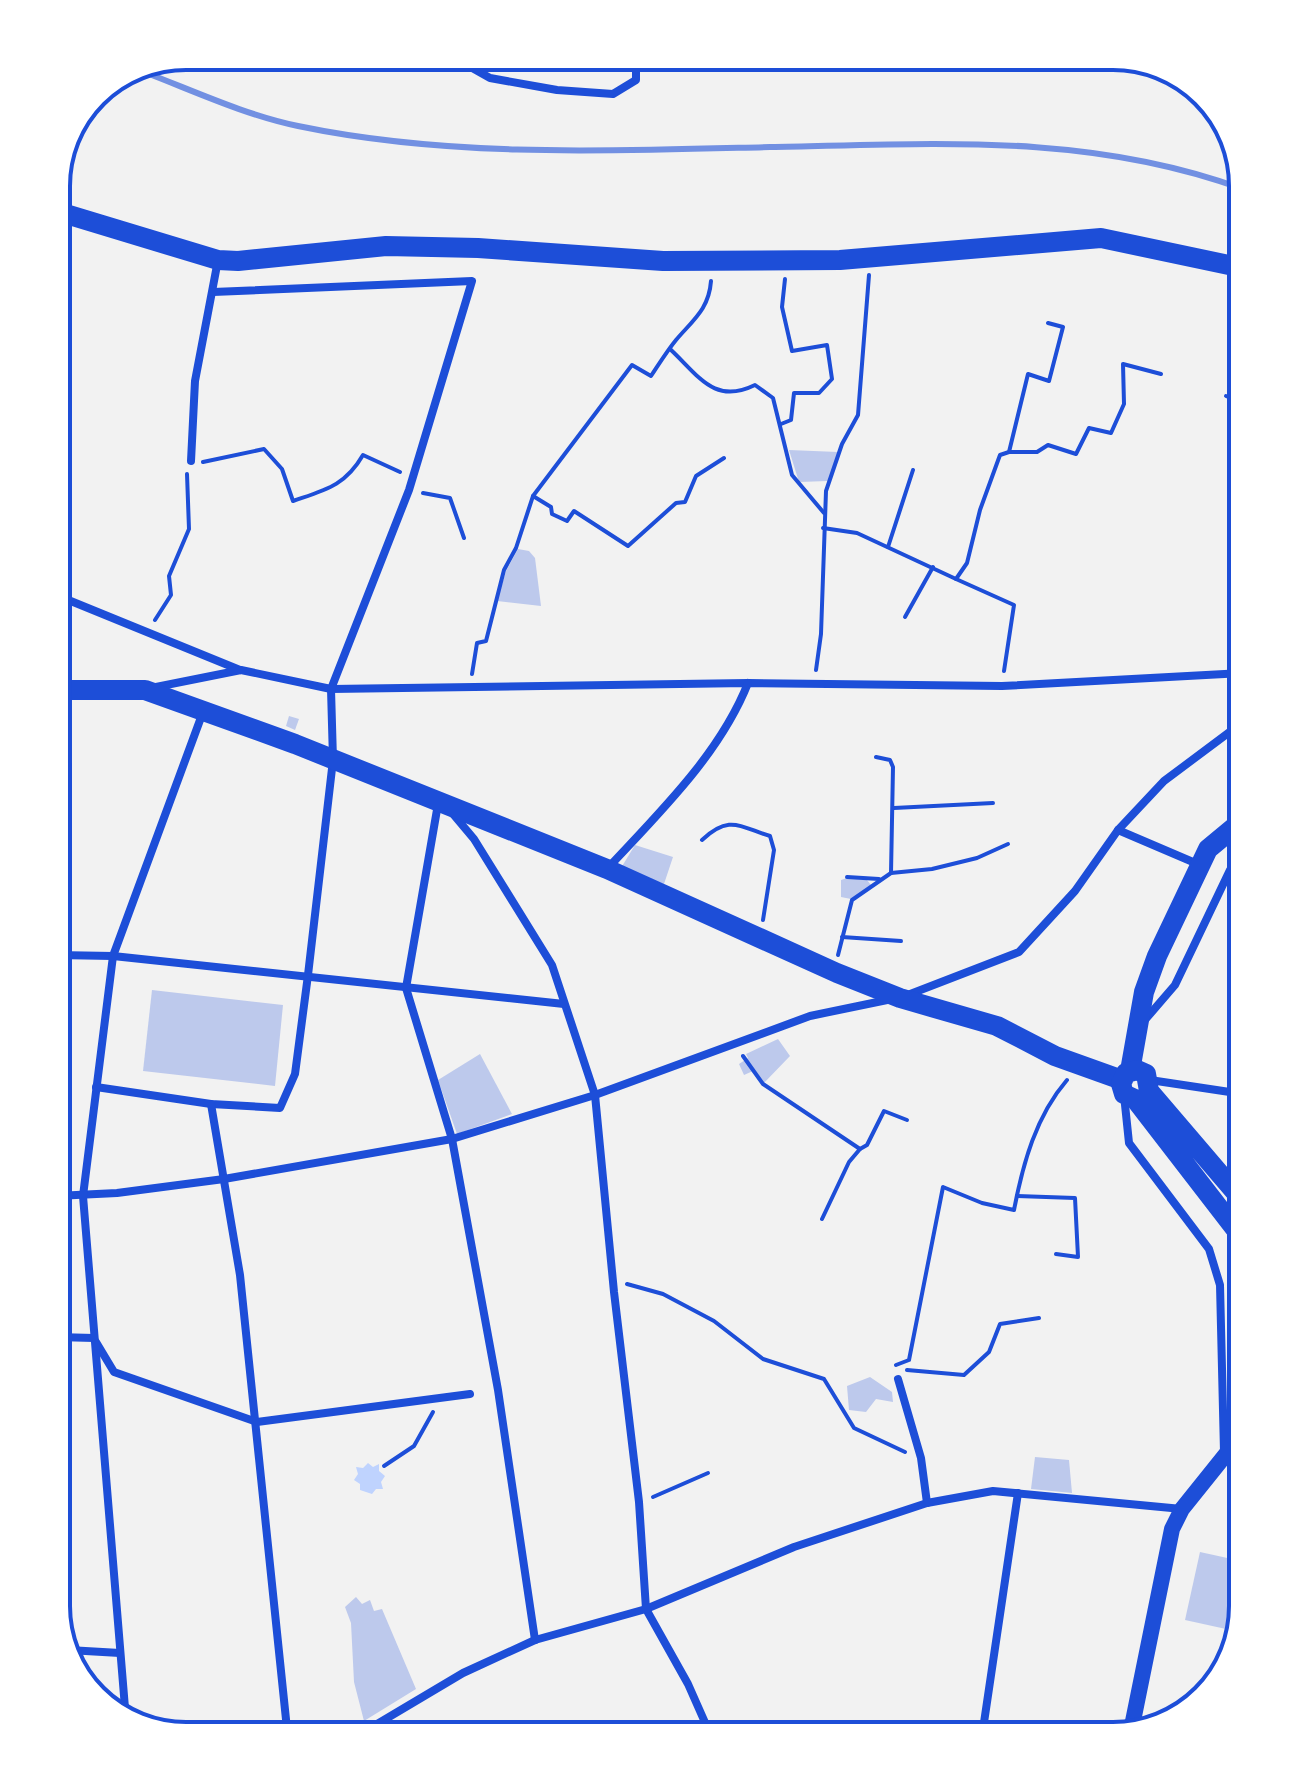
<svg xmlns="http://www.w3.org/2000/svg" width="1299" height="1792" viewBox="0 0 1299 1792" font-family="'DejaVu Sans',sans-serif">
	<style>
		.water { fill: #bfd3fe }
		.building { fill: #bdc9ec }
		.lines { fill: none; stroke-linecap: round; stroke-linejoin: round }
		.path { stroke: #1d4ed8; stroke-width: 4 }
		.minor { stroke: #1d4ed8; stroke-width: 8 }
		.secondary { stroke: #1d4ed8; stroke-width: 16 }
		.primary { stroke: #1d4ed8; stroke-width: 20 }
		.rail { stroke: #7290e2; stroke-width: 6 }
		.rim { fill: none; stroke: #1d4ed8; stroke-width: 4 }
	</style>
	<rect width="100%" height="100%" fill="#f2f2f2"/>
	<polygon class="water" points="368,1463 373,1467 379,1464 379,1471 385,1476 381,1482 383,1489 376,1489 372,1494 360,1490 360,1484 354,1480 358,1474 356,1467 363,1468"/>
	<g class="building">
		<polygon points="789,450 838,452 828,481 799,482"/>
		<polygon points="518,549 529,551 535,558 541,606 497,601 506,571"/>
		<polygon points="289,716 299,719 295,730 286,726"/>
		<polygon points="635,845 673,857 664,884 621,868"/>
		<polygon points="847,878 867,880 871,885 851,899 841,897 841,880"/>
		<polygon points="152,990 283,1005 275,1086 143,1071"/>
		<polygon points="778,1039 790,1056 763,1084 753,1071 744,1075 739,1064 748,1058 746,1054"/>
		<polygon points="480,1054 512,1114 457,1134 438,1080"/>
		<polygon points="870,1377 892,1392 893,1402 876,1399 866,1412 849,1410 847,1386"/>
		<polygon points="1035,1457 1069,1460 1072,1493 1031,1489"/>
		<polygon points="1200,1552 1241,1561 1226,1629 1185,1620"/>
		<polygon points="356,1597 362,1604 370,1600 374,1611 382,1609 416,1689 364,1721 354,1682 351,1623 345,1607"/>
	</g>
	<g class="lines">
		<g class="path">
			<path d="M670,349C699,376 714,405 755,385L773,398L792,475L824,513"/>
			<polyline points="1226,396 1243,403"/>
			<polyline points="781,424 791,420 794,393 819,393 832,379 827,345 792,351 782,307 785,279"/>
			<polyline points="1009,452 1037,452 1048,445 1076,454 1089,428 1111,433 1124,404 1123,364 1161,374"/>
			<path d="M203,462L264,449L282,469L293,501C325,490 345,486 363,455L400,472"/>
			<polyline points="423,493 450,498 464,538"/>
			<polyline points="533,496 551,507 552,514 567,521 574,511 628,546 676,503 685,502 696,476 724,458"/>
			<polyline points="823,528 857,533 956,579"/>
			<polyline points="888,547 913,470"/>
			<polyline points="905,617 933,567"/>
			<polyline points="155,620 171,595 169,576 189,529 187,474"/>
			<polyline points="816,670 821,634 826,491 842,444 858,415 869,275"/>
			<polyline points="1004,671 1014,605 956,579 967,563 980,510 1000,455 1009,452 1028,374 1049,381 1063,327 1048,323"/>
			<path d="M472,674L477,643L486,641L504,570L516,548L533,496L632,365L651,376C659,364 667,351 676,340C693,320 709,309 711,281"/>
			<polyline points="876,757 890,760 893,767 891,873"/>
			<polyline points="894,808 993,803"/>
			<path d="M702,840C729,815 738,826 770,836L774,850L763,920"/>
			<polyline points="847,877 879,879"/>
			<polyline points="842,937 901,941"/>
			<polyline points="838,955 852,900 891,873 932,869 977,858 1008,844"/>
			<polyline points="743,1056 763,1084 860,1149 849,1162 822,1219"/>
			<polyline points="860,1149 867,1145 884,1111 907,1120"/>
			<polyline points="1017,1196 1075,1198 1078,1257 1056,1254"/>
			<polyline points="627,1284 663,1294 714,1321 763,1359 824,1379 854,1428 905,1452"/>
			<path d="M896,1365L909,1360L943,1187L982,1203L1014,1210C1023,1163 1036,1116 1067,1080"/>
			<polyline points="907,1370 964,1375 989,1352 1000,1324 1039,1318"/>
			<polyline points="384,1466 414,1446 433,1412"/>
			<polyline points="653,1497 708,1473"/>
		</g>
		<g class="minor">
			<polyline points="451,56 490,78 557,90 613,94 636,80 636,56"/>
			<polyline points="191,461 195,381 218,260"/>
			<polyline points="56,595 240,670"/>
			<polyline points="156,687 241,670 331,689 748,683 1002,686 1243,673"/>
			<polyline points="438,804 406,988 452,1139 498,1390 535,1640"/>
			<polyline points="453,814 474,839 552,965 595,1095 614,1292 639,1502 646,1609 688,1684 711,1736"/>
			<polyline points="1118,830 1200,865"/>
			<path d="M607,869C659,813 720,754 748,683"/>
			<polyline points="56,955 113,956 564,1004"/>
			<polyline points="905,996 1019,952 1075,891 1118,830 1164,781 1243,722"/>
			<polyline points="1144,1021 1175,985 1230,870 1243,861"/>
			<polyline points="1150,1080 1243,1094"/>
			<polyline points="96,1087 211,1104 280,1108 295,1074 308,975 333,760 331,689 409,490 472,281 213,292"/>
			<polyline points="1124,1095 1129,1143 1209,1249 1220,1285 1224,1452"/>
			<polyline points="211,1104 240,1275 287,1729"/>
			<polyline points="56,1196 117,1193 224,1179 452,1139 595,1095 810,1016 892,999"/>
			<polyline points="56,1337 94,1338"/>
			<polyline points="96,1342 114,1372 257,1422 470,1394"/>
			<polyline points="898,1379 921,1458 927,1503"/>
			<polyline points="68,1650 120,1653"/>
			<polyline points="126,1720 83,1196 113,956 203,712"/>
			<polyline points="138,1724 287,1729 307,1736"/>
			<polyline points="357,1736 463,1673 535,1640 646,1609 794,1547 927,1503 993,1491 1182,1509"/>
			<polyline points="982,1736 1018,1493"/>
		</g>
		<polyline class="secondary" points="1131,1731 1172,1529 1182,1509 1243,1433"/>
		<g class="primary">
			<polyline points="56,211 218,260 238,261 386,246 478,248 663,261 840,260 1101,238 1243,268"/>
			<polyline points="56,690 145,690 295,744 607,869 837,973 900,998 997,1026 1055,1056 1122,1080"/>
			<polyline points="1130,1071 1144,992 1157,956 1208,849 1243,820"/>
			<polyline points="1243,1239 1135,1099 1124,1094 1121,1084 1126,1073 1137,1070 1146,1074 1149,1091 1243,1201"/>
		</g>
		<path class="rail" d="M144,72C194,91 245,115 298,126C451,158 614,151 770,147C932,144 1087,132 1243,189"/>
	</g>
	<path d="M0 0H1299V1792H0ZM186 70H1113A116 116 0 0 1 1229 186V1606A116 116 0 0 1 1113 1722H186A116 116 0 0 1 70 1606V186A116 116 0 0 1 186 70Z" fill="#fff" fill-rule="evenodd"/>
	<path class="rim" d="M186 70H1113A116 116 0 0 1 1229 186V1606A116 116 0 0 1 1113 1722H186A116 116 0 0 1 70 1606V186A116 116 0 0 1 186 70Z"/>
</svg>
